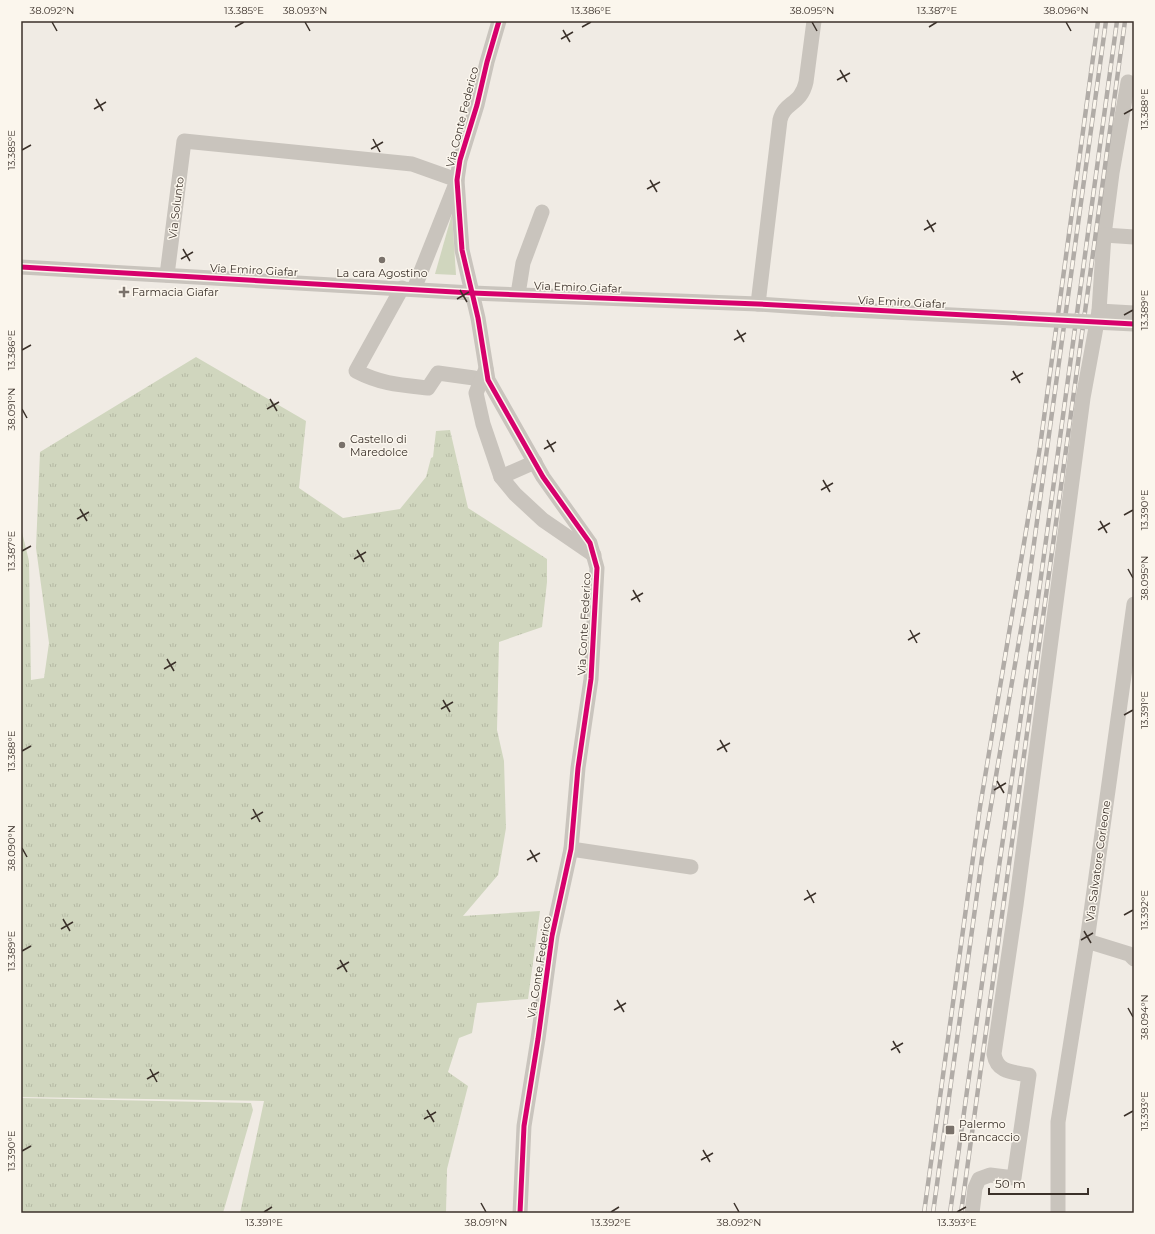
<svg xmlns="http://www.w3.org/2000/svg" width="1155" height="1234" viewBox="0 0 1155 1234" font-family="Montserrat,sans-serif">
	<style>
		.grass { fill: url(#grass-tufts) }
		.green { fill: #d0d6be }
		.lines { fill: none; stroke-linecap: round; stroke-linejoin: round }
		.minor { stroke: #c9c4bd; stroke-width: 15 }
		.rail-casing { stroke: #b1aca7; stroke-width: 4.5 }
		.rail { stroke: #fbf6ed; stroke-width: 3; stroke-dasharray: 9; stroke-linecap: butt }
		.minor-bridge { stroke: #c9c4bd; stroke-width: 15 }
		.cycleway-casing { stroke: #fbf6ed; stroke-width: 8 }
		.cycleway { stroke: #d6006c; stroke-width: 5 }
		.ticks { fill: none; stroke: #3b312a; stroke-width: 1.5 }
		.poi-dot { fill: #7a726b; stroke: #fbf6ed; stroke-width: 1.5 }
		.labels { text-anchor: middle; stroke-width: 3; stroke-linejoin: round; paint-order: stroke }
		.street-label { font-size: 11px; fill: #3b312a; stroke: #fbf6ed }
		.poi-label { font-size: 11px; fill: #3b312a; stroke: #fbf6ed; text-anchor: start }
		.neatline { fill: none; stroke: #3b312a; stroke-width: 1.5 }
		.ticks-label { font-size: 10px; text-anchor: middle; fill: #3b312a }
	</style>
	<defs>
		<pattern id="grass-tufts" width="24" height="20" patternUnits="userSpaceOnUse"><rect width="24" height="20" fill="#d0d6be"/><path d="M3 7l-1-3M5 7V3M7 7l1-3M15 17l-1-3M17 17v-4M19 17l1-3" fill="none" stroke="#b4b8a3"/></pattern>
	</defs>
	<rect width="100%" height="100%" fill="#f0ebe4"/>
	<g class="grass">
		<polygon points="196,357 306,421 299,488 343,518 400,509 426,477 431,458 433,457 436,431 450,430 468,508 547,559 547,582 542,627 499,642 497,730 504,761 506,828 498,875 463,916 540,911 528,999 477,1003 472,1033 459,1038 448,1072 468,1086 447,1169 446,1213 240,1213 264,1101 21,1097 21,528 29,561 31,680 44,678 49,643 36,548 40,452"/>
		<polygon points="21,1098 251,1103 253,1110 223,1213 21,1213"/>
	</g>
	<polygon class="green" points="452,214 456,275 435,274"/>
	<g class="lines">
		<g class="minor">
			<polyline points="499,21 487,62 477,105 460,160 457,180 462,250 478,318 488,380 543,477 590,543 597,568 591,679 578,768 571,849 552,936 538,1039 524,1126 520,1213"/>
			<polyline points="1104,235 1112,173 1128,82"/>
			<polyline points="21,267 472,293 758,304 832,309"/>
			<polyline points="167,275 184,141 412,164 457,180"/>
			<path d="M402,288L356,371C381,384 400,385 428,388L438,373L474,378L480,383"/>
			<polyline points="414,289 455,186"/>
			<polyline points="518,294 523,263 542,212"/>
			<path d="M758,304L780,120C784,102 801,105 806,82L814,21"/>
			<polyline points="1099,311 1134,313"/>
			<polyline points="486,369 476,393 483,424 501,477 515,494 543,520 594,555"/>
			<polyline points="501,477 535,462"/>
			<polyline points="571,849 691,867"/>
			<polyline points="1087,941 1129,954 1134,959"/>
			<path d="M972,1213L975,1188L979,1179L990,1175L1014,1178L1029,1075C1013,1072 997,1073 994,1054L1016,905L1083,398L1099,311L1104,235L1134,237"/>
			<polyline points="1058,1213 1058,1122 1087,941 1134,604"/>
		</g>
		<g class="rail-casing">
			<g id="rail">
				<polyline points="924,1213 980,807 1040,447 1098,21"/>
				<polyline points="933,1213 982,858 1027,594 1106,21"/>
				<polyline points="950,1213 983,976 1037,606 1117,21"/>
				<polyline points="961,1213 1125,21"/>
			</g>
		</g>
		<use href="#rail" class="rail"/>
		<polyline class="minor-bridge" points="832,309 1134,324"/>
		<g class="cycleway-casing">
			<g id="cycleway">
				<polyline points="499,21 487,62 477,105 460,160 457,180 462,250 478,318 488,380 543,477 590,543 597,568 591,679 578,768 571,849 552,936 538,1039 524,1126 520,1213"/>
				<polyline points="21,267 472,293 758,304 1134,324"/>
			</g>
		</g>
		<use href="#cycleway" class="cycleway"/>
	</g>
	<path class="ticks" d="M52,22L57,31M305,22L310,31M812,22L817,31M1066,22L1071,31M235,27L244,22M582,27L591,22M929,27L937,22M563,30L570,42M561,39L573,32M840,70L847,82M837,80L850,73M96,99L103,111M94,109L106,102M1124,114L1133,109M373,139L380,152M371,149L383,142M22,150L31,145M650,180L657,192M647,189L660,182M927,220L934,232M924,230L936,223M183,249L190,261M181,259L193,252M460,290L467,302M457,299L469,292M1124,315L1133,310M737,330L744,342M734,340L746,333M22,350L31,345M1013,371L1020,383M1011,380L1023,373M270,399L277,411M22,409L27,418M267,409L279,402M547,440L554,452M544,449L556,442M823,480L830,492M821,490L833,483M80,509L87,521M1124,515L1133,510M77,519L89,512M1100,521L1107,533M1098,530L1110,523M357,550L364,562M22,551L31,546M354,559L366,552M1128,569L1133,578M633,590L640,602M631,600L643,593M910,630L917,643M908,640L920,633M167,659L174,671M164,669L176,662M443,700L450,712M441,709L453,702M1124,715L1133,710M720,740L727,752M717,750L730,743M22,751L31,746M997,781L1004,793M994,790L1006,783M253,809L260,822M251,819L263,812M22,848L27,857M530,850L537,862M527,860L540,853M807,890L814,903M804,900L816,893M1124,915L1133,910M63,919L70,931M61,929L73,922M1084,931L1091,943M1081,940L1093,933M22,951L31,946M340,960L347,972M337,969L349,962M617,1000L624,1012M1128,1008L1133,1017M614,1010L626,1003M893,1041L900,1053M891,1050L903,1043M150,1069L157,1082M147,1079L159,1072M427,1110L434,1122M1124,1116L1133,1111M424,1119L436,1112M703,1150L710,1162M22,1151L31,1146M701,1160L713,1153M481,1203L486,1212M734,1203L739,1212M264,1212L272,1207M611,1212L619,1207M957,1212L966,1207"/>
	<g class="poi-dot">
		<circle cx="382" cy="260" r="4"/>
		<path d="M122 286h4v4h4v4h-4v4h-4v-4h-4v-4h4z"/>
		<circle cx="342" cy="445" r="4"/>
		<rect x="945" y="1125" width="10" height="10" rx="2"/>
	</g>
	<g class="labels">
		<g class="street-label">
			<text transform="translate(462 117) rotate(-76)" y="4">Via Conte Federico</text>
			<text transform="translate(176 208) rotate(-83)" y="4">Via Solunto</text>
			<text transform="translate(254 270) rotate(3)" y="4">Via Emiro Giafar</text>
			<text transform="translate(578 287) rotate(2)" y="4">Via Emiro Giafar</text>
			<text transform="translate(902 302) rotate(3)" y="4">Via Emiro Giafar</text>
			<text transform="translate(584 624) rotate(-87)" y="4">Via Conte Federico</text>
			<text transform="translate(1098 861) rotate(-82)" y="4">Via Salvatore Corleone</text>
			<text transform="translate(539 967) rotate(-81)" y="4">Via Conte Federico</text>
		</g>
		<g class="poi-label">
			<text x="382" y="277" text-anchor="middle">La cara Agostino</text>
			<text x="132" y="296">Farmacia Giafar</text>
			<text x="350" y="443">Castello di<tspan x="350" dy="13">Maredolce</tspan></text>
			<text x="959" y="1128">Palermo<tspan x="959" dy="13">Brancaccio</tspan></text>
		</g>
	</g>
	<rect width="1155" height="1234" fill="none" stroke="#fbf6ed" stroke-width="44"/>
	<path d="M989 1188v6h99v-6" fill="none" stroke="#3b312a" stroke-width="2"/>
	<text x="995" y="1188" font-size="12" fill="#3b312a" stroke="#fbf6ed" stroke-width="3" paint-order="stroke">50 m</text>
	<rect x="22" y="22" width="1111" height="1190" class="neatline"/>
	<g class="ticks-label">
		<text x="52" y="14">38.092°N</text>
		<text x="244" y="14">13.385°E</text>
		<text x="305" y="14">38.093°N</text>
		<text x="591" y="14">13.386°E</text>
		<text x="812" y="14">38.095°N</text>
		<text x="937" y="14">13.387°E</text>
		<text x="1066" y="14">38.096°N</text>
		<text transform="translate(1144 109) rotate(-90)" y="4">13.388°E</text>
		<text transform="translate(11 150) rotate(-90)" y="4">13.385°E</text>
		<text transform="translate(1144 310) rotate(-90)" y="4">13.389°E</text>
		<text transform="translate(11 350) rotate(-90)" y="4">13.386°E</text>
		<text transform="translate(11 409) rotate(-90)" y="4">38.091°N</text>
		<text transform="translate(1144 510) rotate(-90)" y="4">13.390°E</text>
		<text transform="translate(11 551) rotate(-90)" y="4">13.387°E</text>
		<text transform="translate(1144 578) rotate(-90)" y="4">38.095°N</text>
		<text transform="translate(1144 710) rotate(-90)" y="4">13.391°E</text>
		<text transform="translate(11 751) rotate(-90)" y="4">13.388°E</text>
		<text transform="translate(11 848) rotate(-90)" y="4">38.090°N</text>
		<text transform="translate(1144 910) rotate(-90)" y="4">13.392°E</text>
		<text transform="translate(11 951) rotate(-90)" y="4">13.389°E</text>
		<text transform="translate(1144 1017) rotate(-90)" y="4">38.094°N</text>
		<text transform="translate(1144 1111) rotate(-90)" y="4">13.393°E</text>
		<text transform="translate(11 1151) rotate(-90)" y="4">13.390°E</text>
		<text x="264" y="1226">13.391°E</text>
		<text x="486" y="1226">38.091°N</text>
		<text x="611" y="1226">13.392°E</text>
		<text x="739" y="1226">38.092°N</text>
		<text x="957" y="1226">13.393°E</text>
	</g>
</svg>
